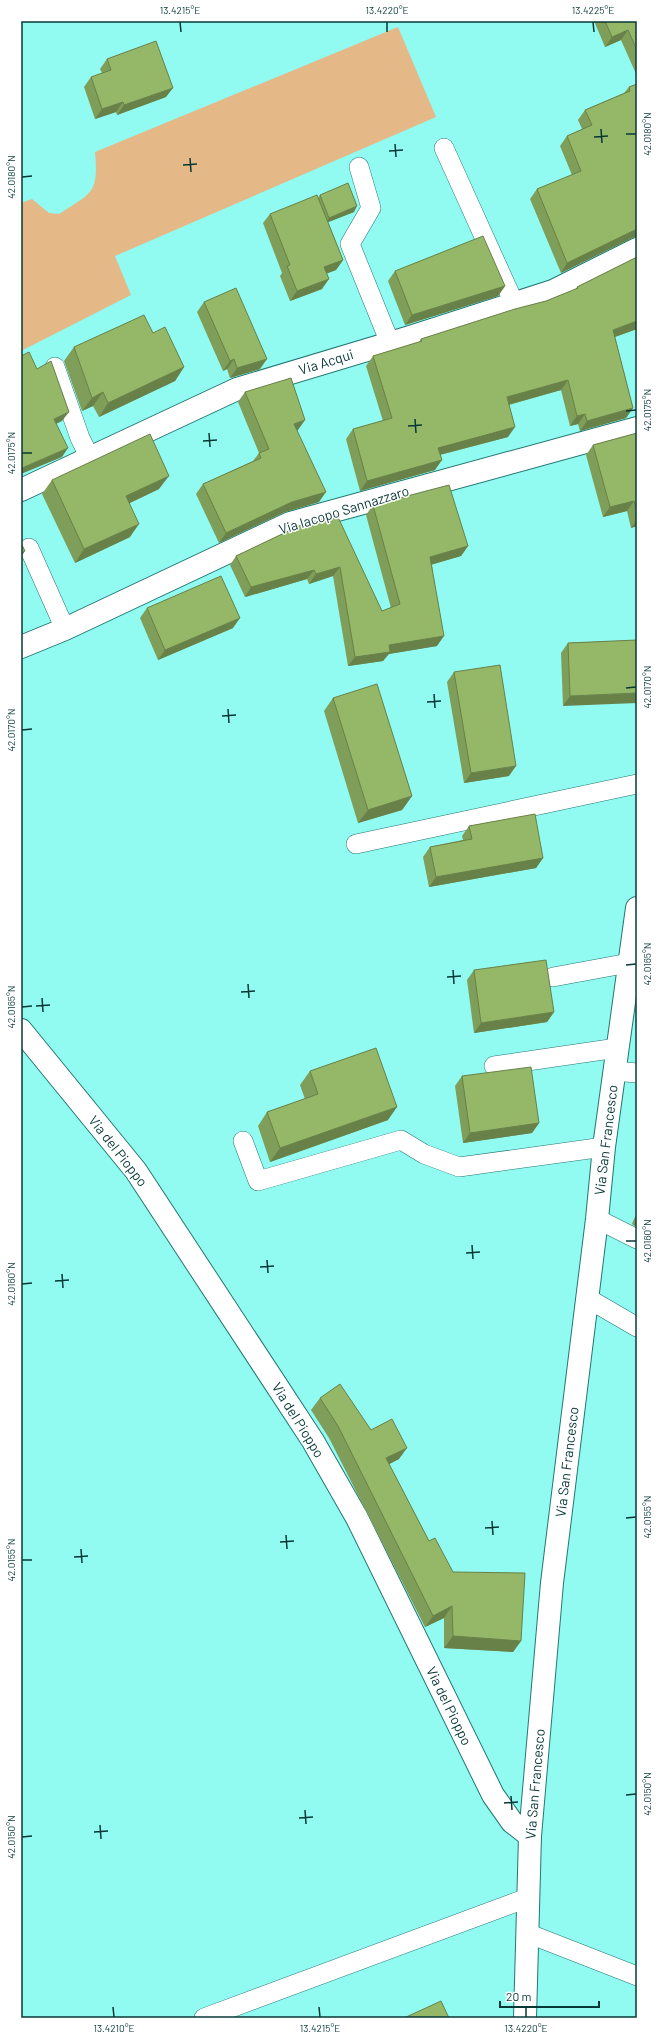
<svg xmlns="http://www.w3.org/2000/svg" width="658" height="2039" viewBox="0 0 658 2039" font-family="Barlow,sans-serif">
	<style>
		.green { fill: #e5b887 }
		.lines { fill: none; stroke-linecap: round; stroke-linejoin: round }
		.lane-casing { stroke: #237772; stroke-width: 20 }
		.street-casing { stroke: #237772; stroke-width: 24 }
		.primary-casing { stroke: #237772; stroke-width: 24 }
		.lane { stroke: #fff; stroke-width: 19 }
		.street { stroke: #fff; stroke-width: 22 }
		.primary { stroke: #fff; stroke-width: 22 }
		.wall { fill: #7f9e59 }
		.shaded-wall { fill: #688148 }
		.building { fill: #94b867; stroke: #688148 }
		.ticks { fill: none; stroke: #073835; stroke-width: 1.5 }
		.labels { text-anchor: middle; stroke-width: 3; stroke-linejoin: round; paint-order: stroke }
		.street-label { font-size: 14px; fill: #073835; stroke: #fff }
		.neatline { fill: none; stroke: #073835; stroke-width: 1.5 }
		.ticks-label { font-size: 10px; text-anchor: middle; fill: #073835 }
	</style>
	<rect width="100%" height="100%" fill="#91faf1"/>
	<path class="green" d="M398,27L436,117L115,256L131,295L21,351V203L32,199L49,213L59,214C91,193 99,194 95,152Z"/>
	<g class="lines">
		<g class="lane-casing">
			<g id="lane">
				<polyline points="444,148 514,303"/>
				<polyline points="359,167 371,208 350,244 390,343"/>
				<polyline points="55,367 80,438 90,458"/>
				<polyline points="29,548 65,629"/>
				<polyline points="356,844 637,784"/>
				<polyline points="553,977 629,963"/>
				<polyline points="494,1066 617,1048"/>
				<polyline points="614,1071 637,1073"/>
				<polyline points="243,1141 258,1181 401,1140 424,1154 459,1167 604,1147"/>
				<polyline points="597,1219 637,1239"/>
				<polyline points="587,1298 637,1327"/>
				<polyline points="527,1933 637,1976"/>
				<polyline points="204,2018 527,1898"/>
			</g>
		</g>
		<g class="street-casing">
			<g id="street">
				<polyline points="21,490 237,389 410,337 553,291 637,249"/>
				<polyline points="21,647 65,629 290,523 637,428"/>
				<polyline points="21,1030 136,1171 313,1441 357,1518 493,1795 512,1822 530,1836"/>
			</g>
		</g>
		<g class="primary-casing">
			<polyline id="primary" points="525,2018 530,1836 552,1583 597,1219 604,1147 637,908"/>
		</g>
		<use href="#lane" class="lane"/>
		<use href="#street" class="street"/>
		<use href="#primary" class="primary"/>
	</g>
	<g class="wall">
		<polygon points="594,21 637,21 637,76 621,40 605,47"/>
		<polygon points="107,59 166,97 117,115 116,112 95,119 84,87 91,77 102,73 100,69"/>
		<polygon points="637,84 632,238 561,273 530,199 537,189 572,175 560,146 567,136 582,129 578,120 585,110 624,93 629,87"/>
		<polygon points="320,195 354,212 328,222 343,260 336,270 327,273 322,289 290,301 280,276 282,273 263,223 270,214 318,198"/>
		<polygon points="637,257 637,329 615,337 633,408 626,418 580,431 578,424 570,426 561,390 509,405 508,437 440,455 435,470 360,491 346,439 353,429 383,421 366,366 373,356 419,342 421,339 546,301 575,290 577,287"/>
		<polygon points="395,271 505,286 498,296 405,325 388,281"/>
		<polygon points="204,302 260,369 230,378 227,369 223,371 197,312"/>
		<polygon points="153,333 184,367 175,381 99,417 93,406 82,411 64,361 74,347"/>
		<polygon points="245,392 298,430 297,430 319,502 285,512 219,543 196,494 203,484 253,461 259,453 238,402"/>
		<polygon points="637,433 637,526 631,528 627,511 603,517 586,455 593,445"/>
		<polygon points="52,480 159,489 130,503 130,537 75,563 42,494"/>
		<polygon points="373,505 468,546 461,556 432,564 437,646 388,654 383,661 348,666 333,576 309,584 307,579 245,597 230,565 236,556 301,525 382,611 391,608 366,515"/>
		<polygon points="147,608 233,628 158,660 140,618"/>
		<polygon points="637,640 563,706 561,653 568,643"/>
		<polygon points="454,672 509,776 464,783 447,682"/>
		<polygon points="333,698 412,796 402,810 358,823 324,711"/>
		<polygon points="469,826 543,858 536,868 429,887 423,857 430,847 463,840 462,836"/>
		<polygon points="474,970 554,1012 547,1022 474,1033 467,980"/>
		<polygon points="310,1071 388,1120 270,1162 258,1126 267,1112 305,1099 300,1085"/>
		<polygon points="462,1076 539,1123 532,1133 463,1143 455,1086"/>
		<polygon points="637,1212 637,1228 632,1224"/>
		<polygon points="320,1398 371,1430 399,1459 389,1464 429,1541 453,1572 521,1641 513,1652 444,1648 444,1618 425,1627 329,1438 311,1410"/>
	</g>
	<g class="shaded-wall">
		<polygon points="628,30 621,40 605,47 612,37"/>
		<polygon points="173,88 166,97 117,115 124,105"/>
		<polygon points="123,102 116,112 95,119 102,109"/>
		<polygon points="357,206 354,212 326,223 329,218"/>
		<polygon points="637,229 637,237 632,238 561,273 567,263"/>
		<polygon points="343,260 336,270 318,277 324,267"/>
		<polygon points="329,279 322,289 290,301 297,291"/>
		<polygon points="505,286 498,296 405,325 412,315"/>
		<polygon points="637,321 637,329 606,340 613,330"/>
		<polygon points="234,359 227,369 223,371 230,361"/>
		<polygon points="267,359 260,369 230,378 237,368"/>
		<polygon points="184,367 175,381 99,417 108,403"/>
		<polygon points="568,380 561,390 500,407 507,397"/>
		<polygon points="103,392 93,406 82,411 92,398"/>
		<polygon points="633,408 626,418 580,431 587,421"/>
		<polygon points="69,412 62,421 48,428 54,419"/>
		<polygon points="585,414 578,424 570,426 577,416"/>
		<polygon points="305,420 298,430 287,434 294,424"/>
		<polygon points="515,427 508,437 431,457 438,448"/>
		<polygon points="68,448 62,457 21,474 21,470 22,468"/>
		<polygon points="442,460 435,470 360,491 367,481"/>
		<polygon points="169,476 159,489 117,509 126,496"/>
		<polygon points="326,492 319,502 285,512 219,543 226,533 292,502"/>
		<polygon points="634,501 627,511 603,517 610,507"/>
		<polygon points="637,520 637,526 631,528"/>
		<polygon points="139,524 130,537 75,563 84,549"/>
		<polygon points="468,546 461,556 424,567 430,557"/>
		<polygon points="25,551 21,557 21,553"/>
		<polygon points="340,567 333,576 309,584 316,574"/>
		<polygon points="314,570 307,579 245,597 251,587"/>
		<polygon points="240,618 233,628 158,660 165,650"/>
		<polygon points="444,636 437,646 389,654 383,661 348,666 355,657 389,645"/>
		<polygon points="637,693 637,703 563,706 570,696"/>
		<polygon points="516,766 509,776 464,783 471,773"/>
		<polygon points="412,796 402,810 358,823 368,810"/>
		<polygon points="543,858 536,868 429,887 436,877"/>
		<polygon points="554,1012 547,1022 474,1033 481,1023"/>
		<polygon points="397,1107 388,1120 270,1162 280,1148"/>
		<polygon points="539,1123 532,1133 463,1143 470,1133"/>
		<polygon points="407,1448 399,1459 378,1470 386,1458"/>
		<polygon points="452,1606 444,1618 425,1627 433,1616"/>
		<polygon points="453,1636 521,1641 513,1652 444,1648"/>
	</g>
	<g class="building">
		<polygon points="605,21 637,21 637,50 628,30 612,37"/>
		<polygon points="156,41 173,88 124,105 123,102 102,109 91,77 111,70 107,59"/>
		<polygon points="637,84 637,229 567,263 537,189 581,171 567,136 592,125 585,110 630,91 629,87"/>
		<polygon points="348,183 357,206 329,218 320,195"/>
		<polygon points="317,195 343,260 324,267 329,279 297,291 287,266 290,265 270,214"/>
		<polygon points="483,236 505,286 412,315 395,271"/>
		<polygon points="637,257 637,321 613,330 633,408 587,421 585,414 577,416 568,380 507,397 515,427 438,448 442,460 367,481 353,429 392,418 373,356 422,341 421,339 515,309 546,301 578,288 577,287"/>
		<polygon points="236,288 267,359 237,368 234,359 230,361 204,302"/>
		<polygon points="144,315 153,333 165,327 184,367 108,403 103,392 92,398 74,347"/>
		<polygon points="29,352 37,369 51,361 69,412 54,419 68,448 22,468 21,465 21,356"/>
		<polygon points="291,378 305,420 294,424 326,492 292,502 226,533 203,484 261,458 259,453 269,449 245,392"/>
		<polygon points="637,433 637,512 634,501 610,507 593,445"/>
		<polygon points="150,434 169,476 126,496 139,524 84,549 52,480"/>
		<polygon points="449,485 468,546 430,557 444,636 389,645 390,652 355,657 340,567 316,574 314,570 251,587 236,556 301,525 337,515 382,611 400,604 373,505"/>
		<polygon points="21,543 25,551 21,553"/>
		<polygon points="221,576 240,618 165,650 147,608"/>
		<polygon points="637,640 637,693 570,696 568,643"/>
		<polygon points="500,665 516,766 471,773 454,672"/>
		<polygon points="377,684 412,796 368,810 333,698"/>
		<polygon points="535,814 543,858 436,877 430,847 472,839 469,826"/>
		<polygon points="546,960 554,1012 481,1023 474,970"/>
		<polygon points="376,1048 397,1107 280,1148 267,1112 318,1094 310,1071"/>
		<polygon points="531,1067 539,1123 470,1133 462,1076"/>
		<polygon points="340,1384 371,1430 392,1419 407,1448 386,1458 429,1541 435,1538 453,1572 525,1573 521,1641 453,1636 452,1606 433,1616 338,1426 320,1398"/>
		<polygon points="441,2001 449,2018 404,2018"/>
	</g>
	<path class="ticks" d="M180,22L181,32M387,22V32M593,22L594,32M601,129L602,143M626,134H636M594,137L608,136M395,144L396,157M389,151L403,150M190,158L191,172M183,165L197,164M22,177L32,176M626,411L636,410M415,419L416,433M408,426L422,425M209,433L210,447M203,441L217,440M22,453H32M626,688L636,687M434,694L435,708M427,702L441,701M228,709L229,723M222,716L236,715M22,730L32,729M626,965L636,964M453,970L454,984M447,977L461,976M248,984L249,998M241,992L255,991M42,998L43,1012M36,1006L50,1005M22,1007L32,1006M626,1241H636M472,1245L473,1259M466,1253L480,1252M267,1260L268,1273M260,1267L274,1266M62,1274L63,1288M55,1281L69,1280M22,1284L32,1283M626,1518L636,1517M492,1521L493,1535M485,1528L499,1527M286,1535L287,1549M280,1542L294,1541M81,1549L82,1563M74,1557L88,1556M22,1560H32M626,1795L636,1794M511,1796L512,1810M504,1803L518,1802M305,1810L306,1824M299,1818L313,1817M100,1825L101,1839M94,1832L108,1831M22,1837L32,1836M113,2007L114,2017M319,2007L320,2017M526,2007V2017"/>
	<g class="labels">
		<g class="street-label">
			<text transform="translate(326 362) rotate(-17)" y="5">Via Acqui</text>
			<text transform="translate(344 510) rotate(-17)" y="5">Via Iacopo Sannazzaro</text>
			<text transform="translate(606 1140) rotate(-83)" y="5">Via San Francesco</text>
			<text transform="translate(118 1151) rotate(52)" y="5">Via del Pioppo</text>
			<text transform="translate(298 1420) rotate(58)" y="5">Via del Pioppo</text>
			<text transform="translate(567 1462) rotate(-83)" y="5">Via San Francesco</text>
			<text transform="translate(449 1706) rotate(64)" y="5">Via del Pioppo</text>
			<text transform="translate(535 1784) rotate(-85)" y="5">Via San Francesco</text>
		</g>
	</g>
	<rect width="658" height="2039" fill="none" stroke="#ffffff" stroke-width="44"/>
	<path d="M500 2001v6h99v-6" fill="none" stroke="#073835" stroke-width="2"/>
	<text x="506" y="2001" font-size="12" fill="#073835" stroke="#ffffff" stroke-width="3" paint-order="stroke">20 m</text>
	<rect x="22" y="22" width="614" height="1995" class="neatline"/>
	<g class="ticks-label">
		<text x="180" y="14">13.4215°E</text>
		<text x="387" y="14">13.4220°E</text>
		<text x="593" y="14">13.4225°E</text>
		<text transform="translate(647 134) rotate(-90)" y="4">42.0180°N</text>
		<text transform="translate(11 177) rotate(-90)" y="4">42.0180°N</text>
		<text transform="translate(647 410) rotate(-90)" y="4">42.0175°N</text>
		<text transform="translate(11 453) rotate(-90)" y="4">42.0175°N</text>
		<text transform="translate(647 687) rotate(-90)" y="4">42.0170°N</text>
		<text transform="translate(11 730) rotate(-90)" y="4">42.0170°N</text>
		<text transform="translate(647 964) rotate(-90)" y="4">42.0165°N</text>
		<text transform="translate(11 1007) rotate(-90)" y="4">42.0165°N</text>
		<text transform="translate(647 1241) rotate(-90)" y="4">42.0160°N</text>
		<text transform="translate(11 1284) rotate(-90)" y="4">42.0160°N</text>
		<text transform="translate(647 1517) rotate(-90)" y="4">42.0155°N</text>
		<text transform="translate(11 1560) rotate(-90)" y="4">42.0155°N</text>
		<text transform="translate(647 1794) rotate(-90)" y="4">42.0150°N</text>
		<text transform="translate(11 1837) rotate(-90)" y="4">42.0150°N</text>
		<text x="114" y="2032">13.4210°E</text>
		<text x="320" y="2032">13.4215°E</text>
		<text x="526" y="2032">13.4220°E</text>
	</g>
</svg>
